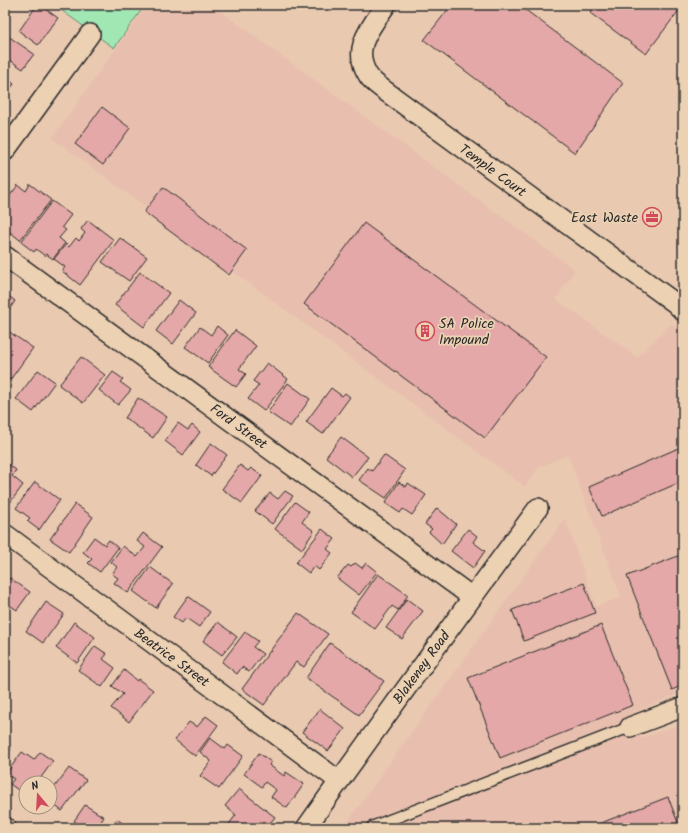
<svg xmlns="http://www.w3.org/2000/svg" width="688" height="833" viewBox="0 0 688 833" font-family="Kalam,sans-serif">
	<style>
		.built { fill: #e8bfae }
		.green { fill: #a0e7b4; stroke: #668970 }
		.building { fill: #e3a8a7; stroke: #2b2b2b }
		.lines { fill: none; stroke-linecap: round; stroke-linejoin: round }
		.lane-casing { stroke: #2b2b2b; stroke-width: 13 }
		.street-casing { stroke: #2b2b2b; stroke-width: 22 }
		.lane { stroke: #ecd1b3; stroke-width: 10 }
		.street { stroke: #ecd1b3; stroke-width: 19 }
		.labels { text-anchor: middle; stroke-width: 3.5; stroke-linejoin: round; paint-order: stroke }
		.street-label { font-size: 14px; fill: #2b2b2b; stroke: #ecd1b3 }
		.poi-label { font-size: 14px; fill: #2b2b2b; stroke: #ecd1b3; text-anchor: end }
	</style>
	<rect width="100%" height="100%" fill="#eac9b1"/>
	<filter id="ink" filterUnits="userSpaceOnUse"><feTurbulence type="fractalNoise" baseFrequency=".025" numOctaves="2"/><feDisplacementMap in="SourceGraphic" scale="8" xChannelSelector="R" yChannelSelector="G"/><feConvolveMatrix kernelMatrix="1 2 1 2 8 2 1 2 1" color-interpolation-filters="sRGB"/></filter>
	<g filter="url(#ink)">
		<polygon class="built" points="147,5 212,5 575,270 556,299 637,357 672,323 683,338 683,692 632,713 642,738 683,723 683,828 343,828 565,518 596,606 621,597 568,455 539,467 525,487 52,138"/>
		<polygon class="green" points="54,5 145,5 114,48"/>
		<g class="building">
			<polygon points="37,5 40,5 58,18 38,45 19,31"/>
			<polygon points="455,5 519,5 623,83 575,153 424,40 450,7"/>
			<polygon points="596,5 614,5 621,10 624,5 683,5 646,54 590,13"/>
			<polygon points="8,36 34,54 23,69 5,57 5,41"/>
			<polygon points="5,77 14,84 5,95"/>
			<polygon points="102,107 130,128 103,165 75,144"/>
			<polygon points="30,184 51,200 20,240 6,229 8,227 5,225 5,202 18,185 26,191"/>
			<polygon points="163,187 247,250 229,275 144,212"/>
			<polygon points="52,201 71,215 62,227 66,230 59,238 65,243 53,259 46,254 45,256 36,249 34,252 21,242"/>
			<polygon points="88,220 114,240 80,285 62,271 65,267 54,259 66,244 69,247 76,238 79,241 85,233 81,229"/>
			<polygon points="364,223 546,357 485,438 304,304"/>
			<polygon points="120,238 147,257 129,281 102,262"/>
			<polygon points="140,272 169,293 144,327 115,305"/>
			<polygon points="5,293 15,301 5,316"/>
			<polygon points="179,300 196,313 173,344 156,331"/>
			<polygon points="217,326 228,335 208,363 185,347 200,327 211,335"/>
			<polygon points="5,329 33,348 10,380 5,376"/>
			<polygon points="235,330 256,346 239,369 246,374 236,387 208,367"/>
			<polygon points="81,357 105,375 83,403 59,385"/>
			<polygon points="267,363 288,379 264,411 248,399 259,385 253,381"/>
			<polygon points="38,370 55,382 33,412 16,399"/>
			<polygon points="113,372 123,379 120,382 131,390 118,405 99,390"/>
			<polygon points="288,383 310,399 290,427 268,412"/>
			<polygon points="331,388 342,396 345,393 350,397 323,434 306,422"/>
			<polygon points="138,398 167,417 153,438 125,418"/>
			<polygon points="178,423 188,430 192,425 200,432 183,455 165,441"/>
			<polygon points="341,437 368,457 352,477 326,457"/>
			<polygon points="211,443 227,455 211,476 196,465"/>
			<polygon points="683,446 683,481 602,516 589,487"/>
			<polygon points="384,455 405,470 386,498 359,480 368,468 372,471"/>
			<polygon points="5,462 16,470 12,476 23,485 9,504 5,501"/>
			<polygon points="240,465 248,471 251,468 262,476 242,503 222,489"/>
			<polygon points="35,482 60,500 39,530 27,521 30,518 16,508"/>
			<polygon points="399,482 406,487 408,483 426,495 412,515 403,509 400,513 385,503"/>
			<polygon points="285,491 293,496 272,524 255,511 270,493 278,499"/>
			<polygon points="295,502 309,512 302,522 314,531 302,549 275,529"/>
			<polygon points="75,504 93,517 69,552 50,539"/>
			<polygon points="437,508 456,524 442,544 429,532 432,529 425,524"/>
			<polygon points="322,529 335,539 327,549 332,553 319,570 314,566 309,573 296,563"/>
			<polygon points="468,529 477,536 473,542 485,551 473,568 451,551"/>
			<polygon points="143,533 162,547 128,593 114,583 118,578 112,574 117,567 111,562 123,546 137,557 145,547 137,541"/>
			<polygon points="94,537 105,545 109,540 118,548 100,572 88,563 92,559 83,552"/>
			<polygon points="683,554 683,685 672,690 627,576"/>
			<polygon points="355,563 362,568 366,563 377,572 359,595 337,578 348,565 351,567"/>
			<polygon points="150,567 173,584 156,608 133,591"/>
			<polygon points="378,574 408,595 398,610 392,606 375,629 351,612"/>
			<polygon points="10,578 30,592 17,610 5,602 5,584"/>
			<polygon points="584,583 595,613 524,641 512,610"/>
			<polygon points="188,596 210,612 199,627 186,618 182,623 173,617"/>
			<polygon points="407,599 423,611 402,639 386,628"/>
			<polygon points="46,602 64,614 43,643 26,631"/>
			<polygon points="298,613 328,634 304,667 296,662 264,705 242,689"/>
			<polygon points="74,622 95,637 77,663 56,648"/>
			<polygon points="218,622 237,637 222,655 203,641"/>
			<polygon points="601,625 633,705 500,758 468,678"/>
			<polygon points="245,632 258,641 253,647 263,654 249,672 242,667 237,674 222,662"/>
			<polygon points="330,643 384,681 359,715 306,678"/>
			<polygon points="95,646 107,654 103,659 115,668 102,687 78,670"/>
			<polygon points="124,670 137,681 138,679 153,690 129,722 111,708 123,694 112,686"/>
			<polygon points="320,709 345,729 328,751 302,732"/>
			<polygon points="206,716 218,725 195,756 175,740 189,722 197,727"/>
			<polygon points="210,738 225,749 228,745 243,756 219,789 200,776 211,761 200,752"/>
			<polygon points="5,744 11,749 5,758"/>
			<polygon points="22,752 34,760 40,752 53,761 37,783 26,783 26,796 10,784 14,779 6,774"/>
			<polygon points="259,753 271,762 269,765 284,776 286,772 304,784 287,808 271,797 276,790 265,782 262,787 244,774"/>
			<polygon points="69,768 86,780 62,811 50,802 50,793"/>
			<polygon points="239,789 275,817 266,828 263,828 256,823 252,828 226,828 236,815 225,806"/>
			<polygon points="668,797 680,828 588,828"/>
			<polygon points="85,805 104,817 97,828 84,828 74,821"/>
			<polygon points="117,819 129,828 110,828"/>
		</g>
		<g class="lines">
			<g class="lane-casing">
				<polyline id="lane" points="371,828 374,826 630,727"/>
			</g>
			<g class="street-casing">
				<g id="street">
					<path d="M386,5C371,27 351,48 368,75C371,81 379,86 384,90L675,303L683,311"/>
					<polyline points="5,151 90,34"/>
					<polyline points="5,256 472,597"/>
					<polyline points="5,534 339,781"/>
					<polyline points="630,727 683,707"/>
					<polyline points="5,827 6,828"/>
					<path d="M306,828C382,720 460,614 538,508"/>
				</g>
			</g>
			<use href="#lane" class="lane"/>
			<use href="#street" class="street"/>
		</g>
	</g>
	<defs>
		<g id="office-ring" transform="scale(1)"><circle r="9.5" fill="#ecd1b3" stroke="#d1495b" stroke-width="1.5"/><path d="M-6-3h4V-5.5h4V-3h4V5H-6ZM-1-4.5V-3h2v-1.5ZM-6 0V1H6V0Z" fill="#d1495b"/></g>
		<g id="building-ring" transform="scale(1)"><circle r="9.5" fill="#ecd1b3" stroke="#d1495b" stroke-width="1.5"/><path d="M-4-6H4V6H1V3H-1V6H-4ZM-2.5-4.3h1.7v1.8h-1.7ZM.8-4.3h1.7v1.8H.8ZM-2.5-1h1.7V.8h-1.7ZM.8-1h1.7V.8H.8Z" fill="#d1495b"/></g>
	</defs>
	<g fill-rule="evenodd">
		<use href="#office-ring" x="652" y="217"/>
		<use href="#building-ring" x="425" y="331"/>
	</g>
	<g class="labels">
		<g class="street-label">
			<text transform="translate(493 170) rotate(36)" y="5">Temple Court</text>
			<text transform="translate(239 426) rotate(36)" y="5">Ford Street</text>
			<text transform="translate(172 657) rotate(36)" y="5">Beatrice Street</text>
			<text transform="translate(421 667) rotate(-54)" y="5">Blakeney Road</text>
		</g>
		<g class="poi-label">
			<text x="638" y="222">East Waste</text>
			<text x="439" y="328" text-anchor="start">SA Police<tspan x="439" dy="16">Impound</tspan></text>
		</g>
	</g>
	<rect width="688" height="833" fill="none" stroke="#ecd1b3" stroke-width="20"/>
	<rect x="10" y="10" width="668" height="813" fill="none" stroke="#2b2b2b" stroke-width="1.5" filter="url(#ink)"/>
	<g transform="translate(38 795) rotate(342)"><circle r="19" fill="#ecd1b3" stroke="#9f8f7d"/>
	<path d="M0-3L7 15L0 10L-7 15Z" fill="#d1495b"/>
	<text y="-6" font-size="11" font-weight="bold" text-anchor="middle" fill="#2b2b2b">N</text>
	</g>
</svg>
